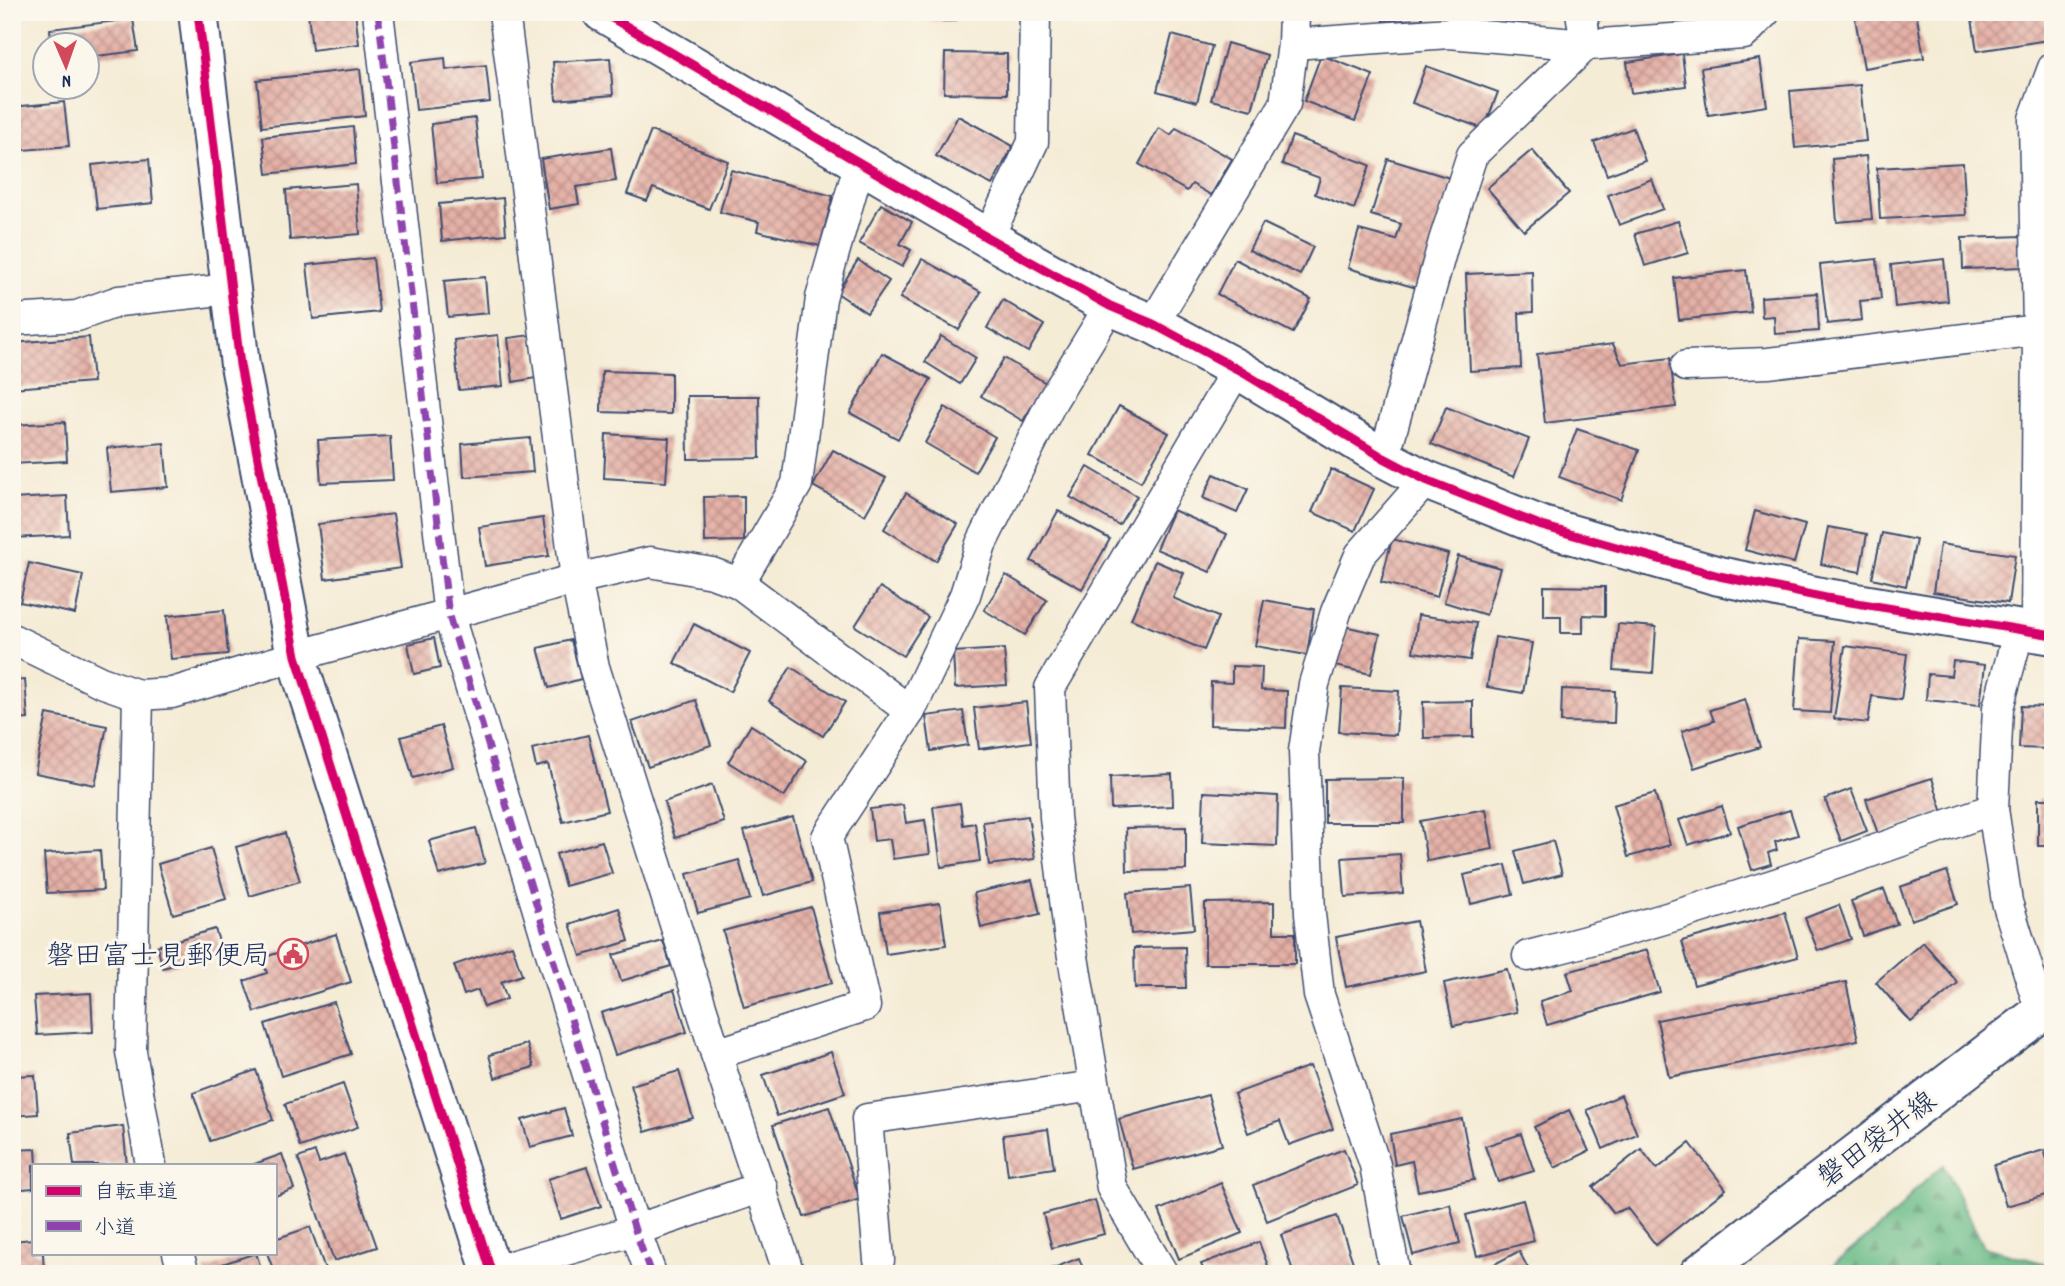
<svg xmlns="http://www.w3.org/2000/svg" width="2065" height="1286" viewBox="0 0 2065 1286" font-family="Dekko,'Klee One',sans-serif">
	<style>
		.forest { fill: url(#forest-firs); stroke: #427572; stroke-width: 2 }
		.building { fill: url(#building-cross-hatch) }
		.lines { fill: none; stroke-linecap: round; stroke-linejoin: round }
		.street-casing { stroke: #3c4b70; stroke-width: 33 }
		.secondary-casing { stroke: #3c4b70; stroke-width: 42 }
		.street { stroke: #fff; stroke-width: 30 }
		.secondary { stroke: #fff; stroke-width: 38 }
		.quiet { stroke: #8e44ad; stroke-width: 7; stroke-dasharray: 14 7; stroke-linecap: butt }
		.cycleway-casing { stroke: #fbf7ec; stroke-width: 13 }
		.cycleway { stroke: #d6006c; stroke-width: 9 }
		.labels { text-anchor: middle; stroke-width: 6; stroke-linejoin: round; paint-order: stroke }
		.poi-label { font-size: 28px; fill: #1b2f5e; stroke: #fbf7ec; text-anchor: end }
		.street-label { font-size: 28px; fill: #1b2f5e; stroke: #fbf7ec }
	</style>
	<defs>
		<pattern id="forest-firs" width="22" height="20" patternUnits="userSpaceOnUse" patternTransform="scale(1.75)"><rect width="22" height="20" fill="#69bb86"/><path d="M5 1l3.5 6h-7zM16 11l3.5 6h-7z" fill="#569871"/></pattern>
		<pattern id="building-cross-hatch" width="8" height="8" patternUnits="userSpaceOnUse" patternTransform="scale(1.75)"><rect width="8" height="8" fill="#e5b0a6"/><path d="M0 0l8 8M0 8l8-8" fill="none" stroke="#b9908a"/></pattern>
	</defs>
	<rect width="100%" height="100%" fill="#fbf7ec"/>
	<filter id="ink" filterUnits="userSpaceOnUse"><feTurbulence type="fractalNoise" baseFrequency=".0143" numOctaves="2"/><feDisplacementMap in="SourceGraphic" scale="14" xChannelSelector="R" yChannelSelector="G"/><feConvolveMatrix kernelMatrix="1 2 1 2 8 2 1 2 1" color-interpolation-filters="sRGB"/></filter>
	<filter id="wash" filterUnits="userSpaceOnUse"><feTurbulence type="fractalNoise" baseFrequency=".00686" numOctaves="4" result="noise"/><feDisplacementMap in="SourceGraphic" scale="28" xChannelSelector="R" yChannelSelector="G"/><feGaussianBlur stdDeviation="1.57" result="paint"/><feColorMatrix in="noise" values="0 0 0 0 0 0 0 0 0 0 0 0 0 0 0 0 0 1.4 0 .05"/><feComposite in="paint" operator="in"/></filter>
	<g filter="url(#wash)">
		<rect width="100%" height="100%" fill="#f5ecd6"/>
		<polygon class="forest" points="1943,1165 1984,1247 2046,1264 2031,1274 1822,1274 1897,1213 1914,1191"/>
		<g id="blocks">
			<g class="building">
				<polygon points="308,12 355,12 359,44 312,50"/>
				<polygon points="929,12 956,12 956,21 928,21"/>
				<polygon points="1222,12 1276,12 1276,16 1222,17"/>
				<polygon points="1383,12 1422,12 1422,19 1383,21"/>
				<polygon points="1505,12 1546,12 1546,17 1507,24"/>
				<polygon points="1598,12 1628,12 1628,13 1600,20"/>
				<polygon points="1888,12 1916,12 1924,58 1864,68 1855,18"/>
				<polygon points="1971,12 2044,12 2048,40 1977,51"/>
				<polygon points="133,19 138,51 88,57 88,46 52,46 50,29"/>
				<polygon points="1172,35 1212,46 1197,102 1157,91"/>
				<polygon points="1227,43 1267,55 1252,110 1211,100"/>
				<polygon points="945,53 1007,54 1007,94 944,93"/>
				<polygon points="1682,54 1686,86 1631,93 1627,62"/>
				<polygon points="1321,55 1373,75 1355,121 1304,101"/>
				<polygon points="445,58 446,70 486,65 490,102 416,110 411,62"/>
				<polygon points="610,58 613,95 556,100 553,62"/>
				<polygon points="1760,59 1767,106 1708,115 1701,68"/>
				<polygon points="1426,66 1498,92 1484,129 1412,103"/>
				<polygon points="360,69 365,116 262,127 257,80"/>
				<polygon points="1860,85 1866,141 1795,148 1790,91"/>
				<polygon points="64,102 69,146 12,151 12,107"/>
				<polygon points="958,116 1013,146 992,185 936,156"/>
				<polygon points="475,118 482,179 437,183 431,124"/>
				<rect x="2047" y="118" width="6" height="39"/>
				<polygon points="353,127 356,164 267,174 263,137"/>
				<polygon points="1159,128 1171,135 1176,128 1232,159 1211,195 1192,184 1187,191 1139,164"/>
				<polygon points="1633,128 1645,161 1607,175 1594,142"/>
				<polygon points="651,131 728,161 709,209 653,188 647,201 627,194"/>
				<polygon points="1292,136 1370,165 1354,209 1315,194 1320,178 1282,164"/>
				<polygon points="611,148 616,181 576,187 579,204 549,209 541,159"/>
				<polygon points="1532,150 1569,193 1524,231 1487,188"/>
				<polygon points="1866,156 1872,219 1837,222 1832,159"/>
				<polygon points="149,159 153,203 97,209 92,165"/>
				<polygon points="1388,159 1453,179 1420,289 1348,268 1359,230 1396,240 1401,224 1371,215"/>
				<polygon points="1963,163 1966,215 1880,219 1877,168"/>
				<polygon points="731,170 833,196 820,246 757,231 759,222 720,212"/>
				<polygon points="1652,179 1663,209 1619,225 1608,195"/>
				<polygon points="356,184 360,234 290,240 286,190"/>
				<polygon points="503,198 506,234 442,241 439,204"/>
				<polygon points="881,204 912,222 900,244 911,250 902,267 859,243"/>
				<polygon points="1678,221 1688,253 1645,266 1635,234"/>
				<polygon points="1263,223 1313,247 1300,275 1249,250"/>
				<polygon points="2023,236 2024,267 1963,269 1962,238"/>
				<polygon points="373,258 379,312 313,319 307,265"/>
				<polygon points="922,259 981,292 959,330 900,298"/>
				<polygon points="1235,259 1311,299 1293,333 1217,294"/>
				<polygon points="1877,259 1881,299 1860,301 1862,320 1827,324 1820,265"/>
				<polygon points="1944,259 1948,301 1895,307 1891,265"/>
				<polygon points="858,260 889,281 867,313 837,293"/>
				<polygon points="1746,270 1751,312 1679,320 1674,278"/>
				<polygon points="1532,271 1533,312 1519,313 1521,368 1470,371 1466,274"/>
				<polygon points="485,277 488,313 448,317 444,281"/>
				<polygon points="1817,293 1819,331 1775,334 1774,316 1762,317 1761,297"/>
				<polygon points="1003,300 1044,325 1028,352 987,328"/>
				<polygon points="498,335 503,386 459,390 454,340"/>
				<polygon points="531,335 536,378 513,382 508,338"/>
				<polygon points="941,336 976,358 960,384 925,362"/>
				<polygon points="89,337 93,382 12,388 12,343"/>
				<polygon points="1613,344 1622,364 1670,358 1676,407 1545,423 1537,354"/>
				<polygon points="882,353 931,379 898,439 850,413"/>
				<polygon points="1004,358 1046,383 1023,421 981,396"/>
				<polygon points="602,371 671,373 671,414 601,412"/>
				<polygon points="687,396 759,396 760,458 688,459"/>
				<polygon points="1119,406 1169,433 1141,482 1092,455"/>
				<polygon points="945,407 995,437 975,472 925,443"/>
				<polygon points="1446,407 1529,439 1514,477 1431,444"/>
				<polygon points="65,422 67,461 12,464 12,425"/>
				<polygon points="1577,429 1639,450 1621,500 1559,477"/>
				<polygon points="606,434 669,438 666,482 604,478"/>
				<polygon points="390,436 393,480 321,483 318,440"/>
				<polygon points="530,438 533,472 464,477 462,444"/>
				<polygon points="164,443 168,487 111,492 107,448"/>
				<polygon points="833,450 886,478 865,515 813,486"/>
				<polygon points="1088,467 1137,496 1119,525 1070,497"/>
				<polygon points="1331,469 1374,489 1355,531 1312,512"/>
				<polygon points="1214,474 1248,489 1237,513 1203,498"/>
				<polygon points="906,493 958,524 936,561 884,529"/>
				<polygon points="67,496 69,535 13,538 12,499"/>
				<polygon points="744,496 744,541 705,542 704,497"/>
				<polygon points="1173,510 1227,534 1210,572 1156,549"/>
				<polygon points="1058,511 1110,539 1082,589 1031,561"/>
				<polygon points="1755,511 1805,525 1794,563 1745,550"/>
				<polygon points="393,514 401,568 325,579 318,524"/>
				<polygon points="543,518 549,556 485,566 479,527"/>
				<polygon points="1828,527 1867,534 1860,572 1821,564"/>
				<polygon points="1882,533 1916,540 1906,586 1872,578"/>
				<polygon points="1392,539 1448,554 1437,597 1381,582"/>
				<polygon points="1940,544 2015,555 2008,603 1933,592"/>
				<polygon points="1458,556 1500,568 1486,615 1444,602"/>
				<polygon points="1155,561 1184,573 1173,598 1218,617 1204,650 1131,619"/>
				<polygon points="29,563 83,575 75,614 20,602"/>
				<polygon points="1006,575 1047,600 1025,635 984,610"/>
				<polygon points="1544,586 1605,587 1605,616 1583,615 1583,633 1561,633 1561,616 1544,616"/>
				<polygon points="880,587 928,617 903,656 855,626"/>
				<polygon points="1264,600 1314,609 1307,655 1255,646"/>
				<polygon points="224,610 228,654 171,659 167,616"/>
				<polygon points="1418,615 1476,623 1470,660 1413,652"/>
				<polygon points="694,624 750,653 730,692 674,663"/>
				<polygon points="1618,624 1656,627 1653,673 1614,670"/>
				<polygon points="1344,626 1380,634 1371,674 1335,666"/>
				<polygon points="1495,637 1532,643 1523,693 1487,687"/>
				<polygon points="434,638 440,668 414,674 408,644"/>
				<polygon points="1799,639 1835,641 1830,713 1794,711"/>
				<polygon points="571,640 581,679 549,688 538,648"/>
				<polygon points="1845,646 1907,654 1901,700 1872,696 1868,723 1834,719"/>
				<polygon points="1004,649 1007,685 955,688 953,652"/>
				<polygon points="1953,661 1985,665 1980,705 1926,700 1928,674 1951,676"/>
				<polygon points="1232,666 1262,667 1261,690 1287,691 1286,728 1210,725 1211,682 1232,683"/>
				<polygon points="791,667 845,702 823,736 769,701"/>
				<polygon points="25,680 28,719 12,720 12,681"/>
				<polygon points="1342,688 1399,691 1396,735 1339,732"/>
				<polygon points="1562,689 1615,691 1614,723 1561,722"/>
				<polygon points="1745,699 1760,747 1694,768 1682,731 1714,721 1710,710"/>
				<polygon points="696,700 711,745 648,767 632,722"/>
				<polygon points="1473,701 1473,737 1424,738 1423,702"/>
				<polygon points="1026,702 1031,742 979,749 974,708"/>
				<polygon points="2021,706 2053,707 2053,749 2019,748"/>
				<polygon points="963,711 968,745 931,751 926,716"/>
				<polygon points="47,714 107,726 95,785 35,773"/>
				<polygon points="751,725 807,761 784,797 728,762"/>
				<polygon points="441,726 453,767 413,778 401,737"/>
				<polygon points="588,735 607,811 563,822 548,764 536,767 532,749"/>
				<polygon points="1172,774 1173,806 1111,809 1110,777"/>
				<polygon points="1404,778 1404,823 1325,823 1325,779"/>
				<polygon points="1932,778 1943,813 1878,834 1866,799"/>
				<polygon points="712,785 724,822 675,838 664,802"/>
				<polygon points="1851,789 1867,831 1841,841 1825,799"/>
				<polygon points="1204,792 1278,796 1277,846 1202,843"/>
				<polygon points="1655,793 1670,845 1628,857 1613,805"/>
				<rect x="2038" y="799" width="15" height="47"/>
				<polygon points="960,803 963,825 975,823 980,861 941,867 933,807"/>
				<polygon points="903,805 906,823 925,820 930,854 893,859 890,839 874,841 870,809"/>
				<polygon points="1722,806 1730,832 1688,845 1679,820"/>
				<polygon points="1486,809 1493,849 1427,861 1420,821"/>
				<polygon points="1790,810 1798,835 1775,842 1777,850 1768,853 1771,864 1752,870 1738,826"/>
				<polygon points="1028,816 1035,859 989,865 983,822"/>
				<polygon points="793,817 812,882 763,896 744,831"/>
				<polygon points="1186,827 1186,870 1127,871 1126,828"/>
				<polygon points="476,828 485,863 439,875 429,841"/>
				<polygon points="285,833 300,881 250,896 236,847"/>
				<polygon points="602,841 612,873 565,886 556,854"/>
				<polygon points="1553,841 1562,874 1524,884 1515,851"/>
				<polygon points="211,848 226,899 173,914 158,864"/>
				<polygon points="100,850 103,890 47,893 44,854"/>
				<polygon points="1400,854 1403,893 1345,897 1342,858"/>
				<polygon points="739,860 750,899 698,913 687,874"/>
				<polygon points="1506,865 1513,894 1471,904 1464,875"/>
				<polygon points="1947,871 1958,904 1911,920 1900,887"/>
				<polygon points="1032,880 1040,914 981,928 974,893"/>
				<polygon points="1190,888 1194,929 1131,934 1127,893"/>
				<polygon points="1884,889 1897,924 1863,936 1851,901"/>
				<polygon points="1274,902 1274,933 1295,933 1295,964 1205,964 1205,903"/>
				<polygon points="940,903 946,945 886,954 880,912"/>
				<polygon points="1839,905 1851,939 1818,951 1805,918"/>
				<polygon points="811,907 832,983 744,1007 723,931"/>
				<polygon points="619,908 629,941 581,956 570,924"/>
				<polygon points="1785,912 1798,957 1694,985 1682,941"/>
				<polygon points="1416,921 1426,971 1346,987 1336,937"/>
				<polygon points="215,929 222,951 163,968 157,946"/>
				<polygon points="336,934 351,982 255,1012 244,981 267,973 262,958"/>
				<polygon points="663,941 671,966 621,981 613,955"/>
				<polygon points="1923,942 1958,983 1911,1022 1876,982"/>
				<polygon points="512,945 522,975 501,982 507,999 484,1007 478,990 464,995 454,965"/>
				<polygon points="1185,947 1186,988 1135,988 1134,948"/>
				<polygon points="1647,950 1660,992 1547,1025 1540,1001 1573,991 1567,972"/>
				<polygon points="1507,969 1517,1012 1453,1026 1444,983"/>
				<polygon points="1846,982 1858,1040 1669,1077 1657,1020"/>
				<polygon points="674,990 687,1032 615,1055 601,1013"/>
				<polygon points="91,993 93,1032 37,1035 34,996"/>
				<polygon points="334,1002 351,1054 281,1076 265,1024"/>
				<polygon points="527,1044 534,1067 495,1078 489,1055"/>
				<polygon points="831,1052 845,1093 777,1116 763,1075"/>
				<polygon points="1310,1066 1333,1129 1289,1145 1280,1121 1248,1133 1234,1094"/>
				<polygon points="256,1070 273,1120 210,1141 193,1093"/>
				<polygon points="679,1071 693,1118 645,1132 631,1085"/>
				<polygon points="35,1075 38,1114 12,1116 12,1076"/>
				<polygon points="343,1084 358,1127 300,1147 285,1104"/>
				<polygon points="1208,1095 1222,1145 1133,1169 1119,1119"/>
				<polygon points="1621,1095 1637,1134 1603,1149 1587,1110"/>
				<polygon points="829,1107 860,1199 804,1217 773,1125"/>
				<polygon points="564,1108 572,1136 530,1147 522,1120"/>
				<polygon points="1569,1110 1589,1151 1555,1168 1534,1127"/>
				<polygon points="1462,1119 1474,1180 1418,1191 1412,1161 1395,1165 1390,1134"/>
				<polygon points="123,1126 127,1165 74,1165 70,1133"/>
				<polygon points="1048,1129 1054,1168 1008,1175 1003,1135"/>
				<polygon points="1521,1134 1534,1171 1498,1182 1485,1146"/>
				<polygon points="1690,1143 1726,1189 1656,1245 1627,1208 1614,1213 1593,1187 1641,1149 1657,1169"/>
				<polygon points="36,1149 37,1165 33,1165 33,1188 12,1190 12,1150"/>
				<polygon points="1344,1149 1358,1185 1267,1221 1253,1185"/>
				<polygon points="2044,1150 2053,1179 2053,1193 2006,1206 1994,1165"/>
				<polygon points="315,1152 319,1163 344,1154 377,1247 334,1261 298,1158"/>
				<polygon points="282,1154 294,1189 275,1196 275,1165 252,1165"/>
				<polygon points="587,1167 601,1206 561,1219 548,1179"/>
				<polygon points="1221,1183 1242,1233 1179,1259 1159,1210"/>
				<polygon points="1095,1200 1104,1234 1052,1248 1043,1214"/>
				<polygon points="1523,1200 1534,1241 1477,1256 1466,1215"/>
				<polygon points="1450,1204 1460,1243 1413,1255 1403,1216"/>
				<polygon points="1337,1216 1357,1274 1294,1274 1281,1235"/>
				<polygon points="310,1227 325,1269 311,1274 275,1274 267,1253 275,1253 275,1239"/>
				<polygon points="33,1239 33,1253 43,1253 44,1274 12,1274 12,1241"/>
				<polygon points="1259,1242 1271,1274 1205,1274 1201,1264"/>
				<polygon points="1519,1251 1531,1274 1476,1274"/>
				<polygon points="256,1253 263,1274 205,1274 204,1270"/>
				<polygon points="1079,1258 1085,1274 1038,1274"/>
			</g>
		</g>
	</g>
	<g filter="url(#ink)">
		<use href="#blocks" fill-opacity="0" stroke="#3c4b70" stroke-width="2"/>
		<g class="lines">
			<g class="street-casing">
				<g id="street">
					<polyline points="378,12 449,616 635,1230 651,1274"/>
					<polyline points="504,12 576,579 594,667 716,1054 789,1274"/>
					<polyline points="1293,44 1449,33 1586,45 1744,34 1765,12"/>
					<polyline points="988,238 1033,142 1035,12"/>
					<polyline points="12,320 77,316 119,301 230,289"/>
					<polyline points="1153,324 1285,104 1293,44 1294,12"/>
					<polyline points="1686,366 1768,363 2038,330"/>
					<polyline points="1384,458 1444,241 1472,155 1586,45 1581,12"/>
					<polyline points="739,583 797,484 821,298 860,162"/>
					<polyline points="2019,630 1998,708 1993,809 2007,902 2041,1012"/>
					<polyline points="2036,633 2038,330 2034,119 2053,68"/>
					<polyline points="12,639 101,682 138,695 172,693 296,656 576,579 650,562 712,573 739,583 910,711"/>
					<polyline points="138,695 131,1052 151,1165"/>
					<path d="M1528,956C1687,917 1840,863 1993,809"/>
					<polyline points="716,1054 865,1006 827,837 910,711 965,595 981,544 1052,401 1110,306"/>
					<polyline points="178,1253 184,1274"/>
					<polyline points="879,1260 867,1119 1094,1086"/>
					<polyline points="483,1274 635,1230 762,1187"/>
					<polyline points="1163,1274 1112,1188 1069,933 1055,817 1050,688 1237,369"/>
					<polyline points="1395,1274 1375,1165 1319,995 1310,914 1304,751 1314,684 1336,612 1360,555 1426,480"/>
				</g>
			</g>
			<g class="secondary-casing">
				<g id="secondary">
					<polyline points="198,12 240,365 296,656 492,1274"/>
					<polyline points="602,12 988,238 1110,306 1153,324 1237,369 1384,458 1426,480 1542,526 1719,576 1826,598 2053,635"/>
					<polyline points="1699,1274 2053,1003"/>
				</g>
			</g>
			<use href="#street" class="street"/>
			<use href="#secondary" class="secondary"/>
			<polyline class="quiet" points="378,12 449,616 635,1230 651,1274"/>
			<g class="cycleway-casing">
				<g id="cycleway">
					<polyline points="198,12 240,365 296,656 492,1274"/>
					<polyline points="602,12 988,238 1110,306 1153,324 1237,369 1384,458 1426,480 1542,526 1719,576 1826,598 2053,635"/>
				</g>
			</g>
			<use href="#cycleway" class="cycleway"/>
		</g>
	</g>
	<defs>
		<g id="civic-ring" transform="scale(1.575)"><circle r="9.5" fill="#fbf7ec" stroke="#d1495b" stroke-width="1.5"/><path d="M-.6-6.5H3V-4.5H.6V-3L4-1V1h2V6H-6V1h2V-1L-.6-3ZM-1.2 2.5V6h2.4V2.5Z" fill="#d1495b"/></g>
	</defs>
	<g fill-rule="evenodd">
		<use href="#civic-ring" x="293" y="954"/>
	</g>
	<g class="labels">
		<g class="poi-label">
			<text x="270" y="964">磐田富士見郵便局</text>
		</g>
		<g class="street-label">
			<text transform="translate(1876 1138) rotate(-37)" y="10">磐田袋井線</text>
		</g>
	</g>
	<rect width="2065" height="1286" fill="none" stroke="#fbf7ec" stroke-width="42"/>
	<rect x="32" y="1164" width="245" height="91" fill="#fbf7ec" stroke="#a1a7b3" stroke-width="2"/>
	<rect x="46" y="1186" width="35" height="10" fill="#d6006c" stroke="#a1a7b3" stroke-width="2"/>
	<text x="94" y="1198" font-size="21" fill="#1b2f5e">自転車道</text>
	<rect x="46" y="1221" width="35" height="10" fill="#8e44ad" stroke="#a1a7b3" stroke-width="2"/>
	<text x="94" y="1234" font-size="21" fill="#1b2f5e">小道</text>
	<g transform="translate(66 66) rotate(178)"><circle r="33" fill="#fbf7ec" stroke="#a1a7b3" stroke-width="2"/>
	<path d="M0-5L12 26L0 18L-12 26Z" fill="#d1495b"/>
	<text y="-10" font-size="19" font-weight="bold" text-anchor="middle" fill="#1b2f5e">N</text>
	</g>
</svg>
